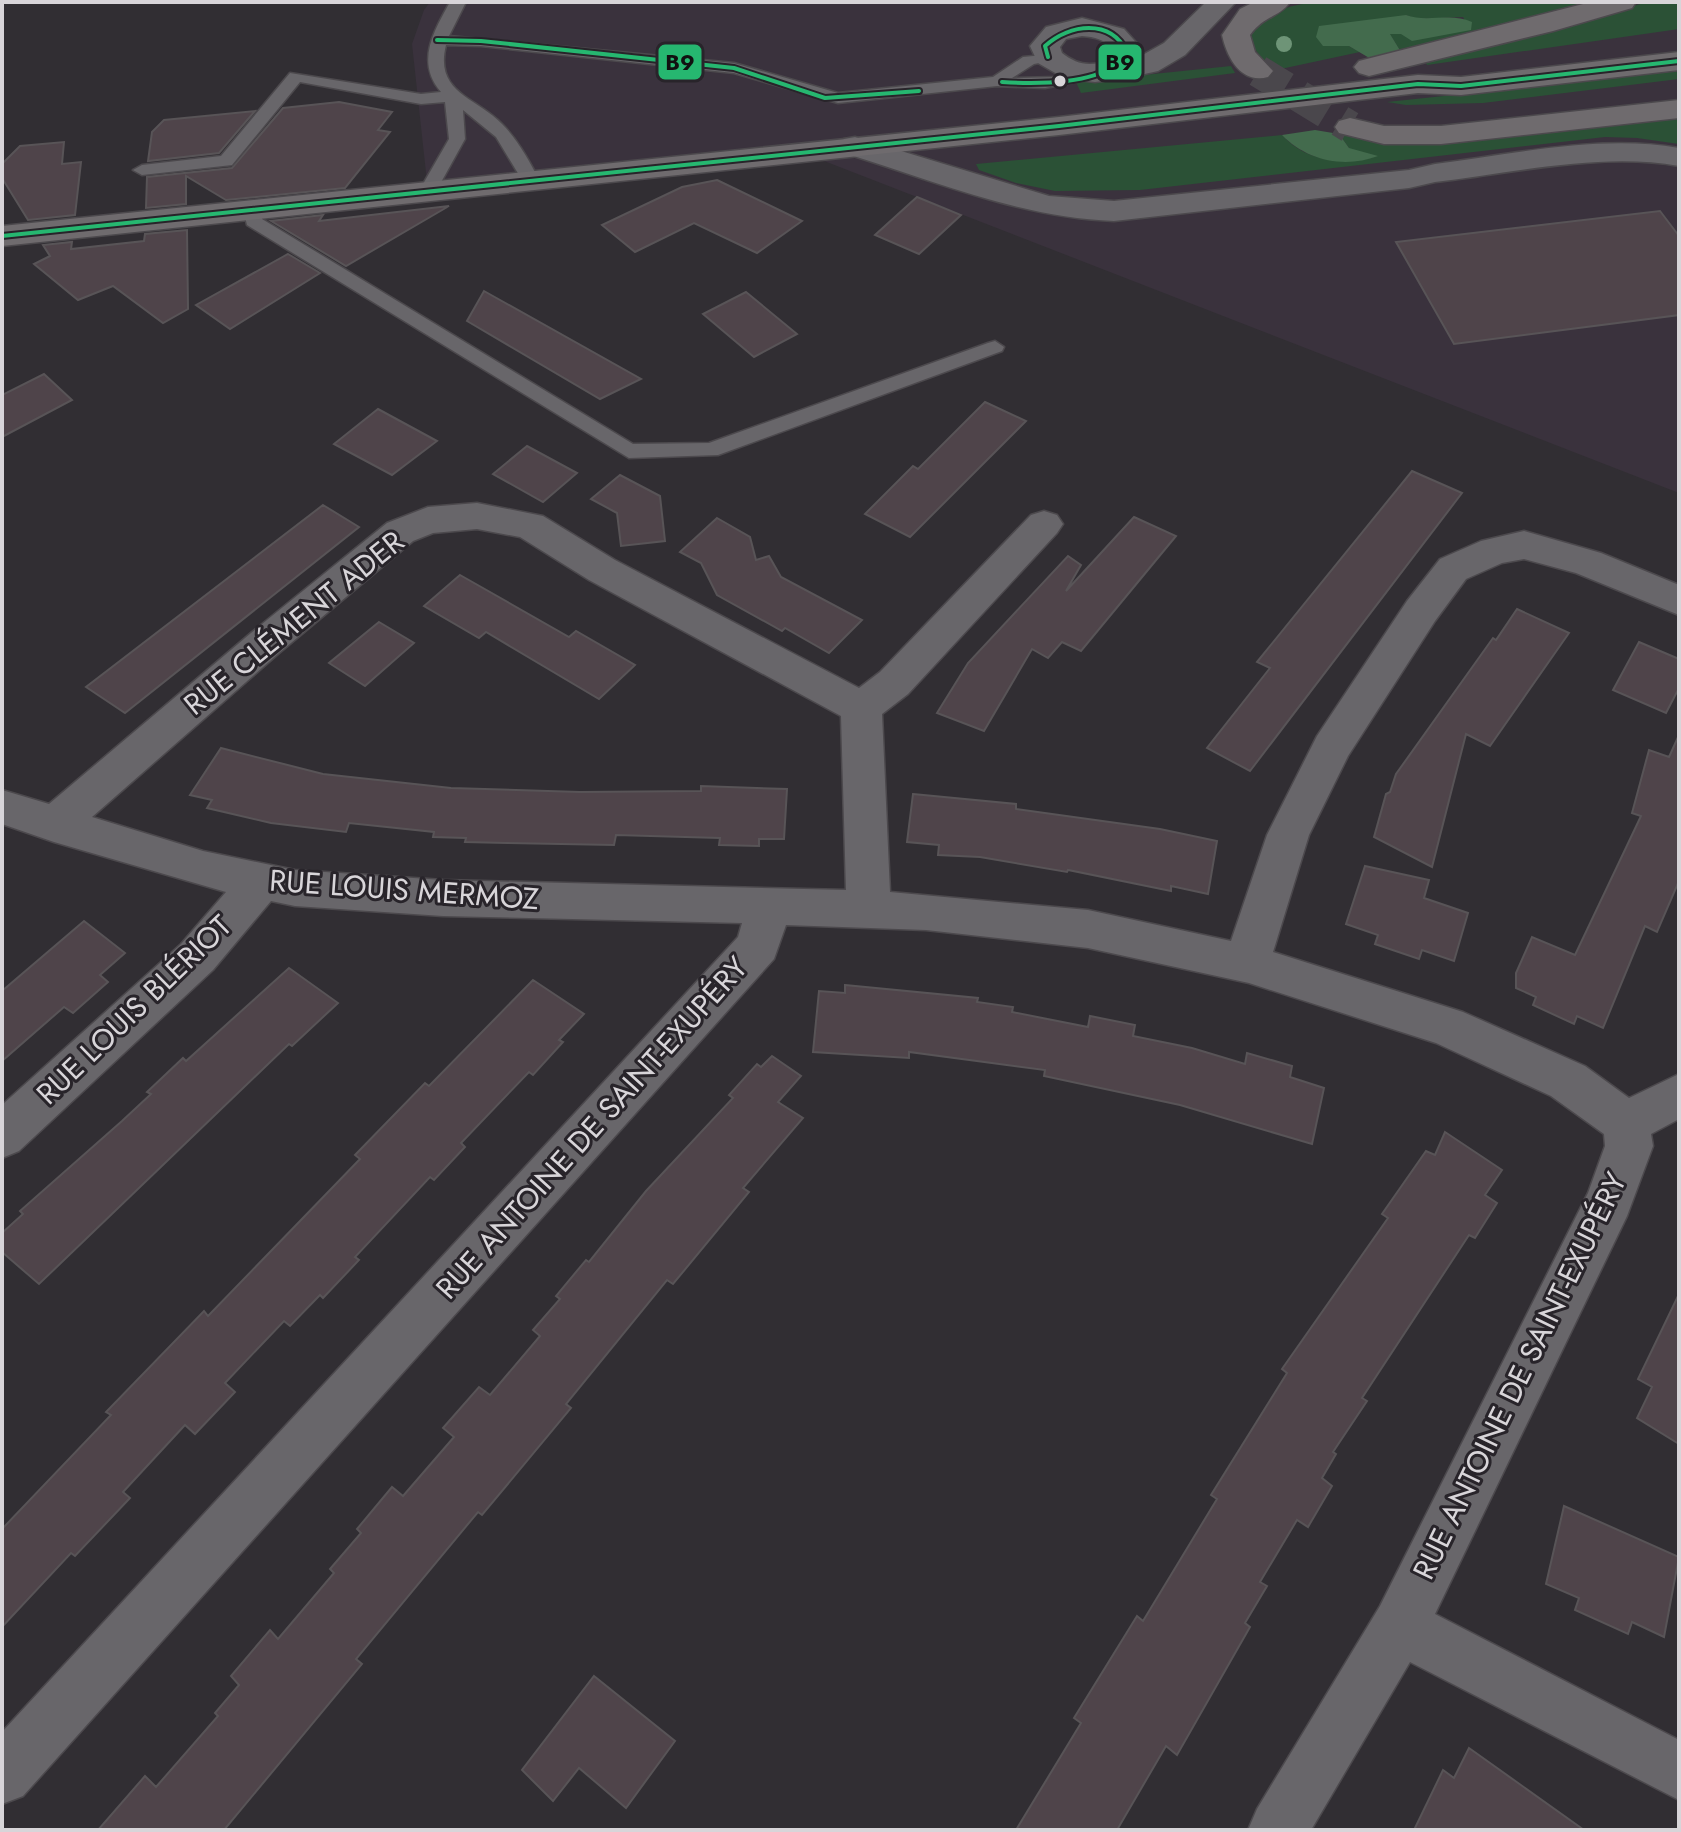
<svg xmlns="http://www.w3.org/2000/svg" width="1681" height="1832" viewBox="0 0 1681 1832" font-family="Jost,sans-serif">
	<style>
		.built { fill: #3a323d }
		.green { fill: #2b5136 }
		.forest { fill: #436b4d }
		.building { fill: #4f444a; stroke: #585457; stroke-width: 2 }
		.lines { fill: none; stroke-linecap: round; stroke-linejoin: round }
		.secondary-tunnel { stroke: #4a474c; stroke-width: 32; stroke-dasharray: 32 16; stroke-linecap: butt }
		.lane-casing { stroke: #4c494d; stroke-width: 3 }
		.street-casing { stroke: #4c494d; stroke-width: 3 }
		.secondary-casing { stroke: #4c494d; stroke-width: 3 }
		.lane { fill: #68666a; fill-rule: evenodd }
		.street { fill: #68666a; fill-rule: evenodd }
		.secondary { fill: #6f6b6e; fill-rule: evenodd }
		.bus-1-casing { stroke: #28242a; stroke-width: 8 }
		.bus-1 { stroke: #26b770; stroke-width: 4 }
		.tree { fill: #6e9477 }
		.bus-dot { fill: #d8d5d9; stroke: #28242a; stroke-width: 3 }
		.labels { text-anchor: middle; stroke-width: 6; stroke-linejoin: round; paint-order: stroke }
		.street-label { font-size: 30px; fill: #d8d5d9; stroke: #28242a }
		.line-badge { stroke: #28242a; stroke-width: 3 }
		.pale-badge-label { font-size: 22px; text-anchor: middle; font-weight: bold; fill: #111 }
	</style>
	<rect width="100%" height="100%" fill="#312e33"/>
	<polygon class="built" points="430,2 1679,2 1679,493 801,152 428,191 412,44 424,10"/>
	<g class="green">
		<path d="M1314,2H1594L1401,52L1389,33L1470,30L1463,17L1416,19L1406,15L1349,46L1360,52L1276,70C1220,29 1270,8 1314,2Z"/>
		<polygon points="1647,2 1679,2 1679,29 1427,65 1425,61 1551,30"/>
		<polygon points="1231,66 1235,73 1081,93 1076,82"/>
		<polygon points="1679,71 1679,79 1483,103 1406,105 1387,102"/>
		<path d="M1679,116V144L1637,138L1605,137L1140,190L1055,191L1016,183L979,170L976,164L1282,135C1301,155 1318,159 1345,161L1349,148L1339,134L1382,142L1426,144Z"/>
	</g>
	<g class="forest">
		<path d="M1406,15C1427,23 1451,12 1472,22L1471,30L1412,41L1401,34H1390L1401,52L1371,59L1349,46H1323L1316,37L1319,26Z"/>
		<path d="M1315,130L1339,134L1349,148L1378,156C1344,169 1306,160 1282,135Z"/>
	</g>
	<g class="building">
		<polygon points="339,102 392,112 378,130 390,132 345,188 226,200 186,176 186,204 146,208 147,177 232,168 283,108"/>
		<polygon points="255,111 219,153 148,161 152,132 164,120"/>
		<polygon points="64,142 62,164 81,162 75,215 28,220 2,178 2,164 20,146"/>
		<polygon points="717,180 802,221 757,253 694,223 635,252 602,225 682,187"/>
		<polygon points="917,197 961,215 919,254 875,235"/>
		<polygon points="449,206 346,266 271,221 323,215 319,221"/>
		<polygon points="1660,211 1679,236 1679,315 1454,344 1396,242"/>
		<polygon points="187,230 188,309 163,323 113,286 78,300 34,264 50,256 43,245 72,242 71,249 144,241 145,234"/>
		<polygon points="288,254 320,273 230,329 196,305"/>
		<polygon points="484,291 641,379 600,399 467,321"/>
		<polygon points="746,292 797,334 754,357 703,314"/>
		<polygon points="44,374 72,400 2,437 2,395"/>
		<polygon points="985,402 1026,421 910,537 865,514 913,466 918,469"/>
		<polygon points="378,409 437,441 392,475 334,444"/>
		<polygon points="527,446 577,473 543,502 493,474"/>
		<polygon points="1412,471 1462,493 1250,771 1207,748 1270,668 1257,662"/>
		<polygon points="620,475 660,496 665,541 621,546 617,513 591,499"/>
		<polygon points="323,505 359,527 125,713 86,687"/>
		<polygon points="1134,517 1176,536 1081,651 1062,642 1048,658 1032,649 984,731 937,713 968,663 1068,556 1081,565 1066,591"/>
		<polygon points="717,518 750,537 756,560 769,556 781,577 862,620 829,653 785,628 782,631 717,595 701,563 680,552"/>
		<polygon points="460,575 569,637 576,631 635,665 599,699 486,632 479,638 424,606"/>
		<polygon points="1517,609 1569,633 1490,746 1466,734 1432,867 1374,837 1386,794 1390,792 1396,774 1493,638 1496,640"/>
		<polygon points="379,622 414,643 365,686 329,663"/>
		<polygon points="1639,642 1679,659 1679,688 1666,713 1613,690"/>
		<polygon points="1679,735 1679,881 1657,932 1645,926 1603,1028 1577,1016 1574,1024 1533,1005 1536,997 1516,988 1516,973 1532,937 1575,955 1641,816 1632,813 1649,750 1669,757"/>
		<polygon points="221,748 323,774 451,788 580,792 701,791 701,786 787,789 784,839 759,839 759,846 719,845 720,838 616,835 614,845 507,843 465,842 466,838 433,837 434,832 349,823 346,832 271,823 207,808 212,800 190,795"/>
		<polygon points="913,794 1016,804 1016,809 1160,829 1217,841 1208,894 1171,886 1171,891 1068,870 1067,872 980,857 938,855 939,845 907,842"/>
		<polygon points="1365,866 1429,880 1424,898 1468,913 1454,961 1422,950 1419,959 1375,944 1378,935 1346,924"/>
		<polygon points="84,921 125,953 100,975 108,982 73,1013 64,1007 2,1061 2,991"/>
		<polygon points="289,968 338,1003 292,1046 289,1044 39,1284 2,1252 2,1233 23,1214 20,1211 122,1121 151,1094 147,1092 183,1058 186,1061"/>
		<polygon points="533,980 584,1014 559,1040 563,1042 533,1075 529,1072 461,1143 465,1147 434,1180 430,1177 355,1257 359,1260 323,1298 320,1295 290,1326 284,1321 225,1383 235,1392 195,1434 185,1425 123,1492 130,1498 75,1556 71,1553 2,1627 2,1529 111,1415 106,1412 204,1311 208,1316 360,1159 355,1155 425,1083 429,1086"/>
		<polygon points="845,985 978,998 977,1002 1013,1007 1012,1012 1088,1027 1090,1016 1135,1025 1133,1036 1192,1048 1245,1064 1247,1053 1292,1066 1290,1077 1324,1088 1312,1144 1180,1105 1044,1076 1045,1070 909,1052 909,1058 813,1052 819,991 845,993"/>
		<polygon points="772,1056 801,1076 778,1102 803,1118 743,1188 749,1192 673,1284 667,1280 566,1404 571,1408 482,1515 478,1512 356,1659 362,1664 224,1830 98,1830 145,1776 156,1787 218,1716 215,1713 239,1685 231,1676 270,1630 278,1639 334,1573 330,1569 361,1533 357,1529 392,1487 403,1496 454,1437 443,1428 479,1387 490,1395 540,1336 533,1330 560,1299 556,1296 586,1260 589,1262 646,1191 733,1098 729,1095 757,1064 761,1067"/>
		<polygon points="1445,1132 1502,1170 1485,1195 1497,1203 1475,1238 1469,1235 1362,1398 1367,1401 1333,1452 1336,1454 1322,1478 1332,1486 1308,1527 1297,1520 1260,1582 1267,1586 1245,1623 1250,1627 1177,1755 1166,1746 1117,1830 1016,1830 1081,1723 1074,1718 1137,1616 1143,1621 1217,1499 1211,1495 1287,1373 1282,1369 1388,1218 1382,1214 1426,1151 1435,1155"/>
		<polygon points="1679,1294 1679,1444 1637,1418 1652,1387 1638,1379"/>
		<polygon points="1564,1506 1679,1557 1664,1637 1632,1622 1628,1634 1575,1610 1579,1598 1546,1584"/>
		<polygon points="594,1676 675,1741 626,1808 579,1768 553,1801 522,1770"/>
		<polygon points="1469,1748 1584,1830 1414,1830 1443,1770 1454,1778"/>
	</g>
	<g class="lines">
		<polyline class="secondary-tunnel" points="1258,71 1350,127"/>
		<g class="lane-casing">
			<g id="lane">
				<path d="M450,2H466L449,36L734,63L838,93L993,77L1023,57L1054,54V60L1034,64L1012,78L1058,77L1092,68L1100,73L1087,80L1045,88L997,86L838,103L734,73L481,46L446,45C434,93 476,97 502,124C518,140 529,161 540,181L537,185H525L496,137L463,110L465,139L434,195H422L419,191L449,139L445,102L421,104L300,82L232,165L142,175L133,170L142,165L221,156L290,73L421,94L441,92C415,62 434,31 450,2Z"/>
				<polygon points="252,203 261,208 262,219 633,444 709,443 988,343 995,341 1004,347 1002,351 718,455 629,458 247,225 243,208"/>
			</g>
		</g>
		<g class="street-casing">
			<g id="street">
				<path d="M1206,2H1236L1185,55L1158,71L1131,77L1095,82L1064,78L1038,63L1030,46L1046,27L1082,18L1124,29L1142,49L1139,57L1164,43ZM1082,36C1095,37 1104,39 1112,49L1110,58C1093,68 1077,65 1062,53L1060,47L1066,39Z"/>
				<path d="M855,137L1049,196L1114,201L1409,170L1435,164C1513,154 1602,134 1679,148V166C1602,152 1513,173 1435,182L1409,188L1114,221C1021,218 932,180 844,153L840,146L844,139Z"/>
				<path d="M477,503L543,516L615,560L859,688L880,672L1031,515L1044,511L1057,515L1063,524L1057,533L908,694L882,714L890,892L1088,910L1231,941L1267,835L1317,736L1407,601L1440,559L1481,541L1524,531L1601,553L1679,585V615L1576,573L1524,559L1502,563L1466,579L1435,621L1348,756L1309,835L1273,952L1463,1012L1585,1066L1629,1098L1679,1074V1119L1651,1134L1653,1146L1627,1216L1435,1614L1679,1740V1800L1410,1662L1311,1830H1248L1257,1809L1380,1606L1588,1193L1605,1146L1604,1134L1551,1096L1436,1043L1249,983L1088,948L926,930L786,925L774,959L23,1796L2,1804V1732L738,937L742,923L443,916L295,906L271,901L213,970L19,1151L2,1158V1105L181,944L226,892L54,842L2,824V790L49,804L251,633L387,523L428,507ZM477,529L520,537L589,580L841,716L846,890L443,880L295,870L203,851L92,817L279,653L413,541L433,533Z"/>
			</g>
		</g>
		<g class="secondary-casing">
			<g id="secondary">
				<path d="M1254,2H1290C1280,17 1263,16 1250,35L1255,52L1273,71L1268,77C1241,84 1227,58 1222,35L1240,9Z"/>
				<polygon points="1591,2 1636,2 1632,8 1553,31 1369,76 1359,73 1354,67 1359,61"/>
				<polygon points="1679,52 1679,70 1461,95 1418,93 1059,135 2,246 2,226 1059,117 1418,75 1461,77"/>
				<polygon points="1679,100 1679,118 1441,144 1384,144 1339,133 1335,127 1339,121 1350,118 1384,126 1441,126"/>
			</g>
		</g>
		<use href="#lane" class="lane"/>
		<use href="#street" class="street"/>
		<use href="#secondary" class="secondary"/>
		<g class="bus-1-casing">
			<g id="bus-1">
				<polyline points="437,40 481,41 734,68 825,98 919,91"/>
				<path d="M1002,82C1036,84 1108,86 1127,52C1110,18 1070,24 1045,46L1048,57"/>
				<polyline points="2,236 1059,126 1418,84 1461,86 1679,61"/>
			</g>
		</g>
		<use href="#bus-1" class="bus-1"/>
	</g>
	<circle class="tree" cx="1284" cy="44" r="8"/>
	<circle class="bus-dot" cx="1060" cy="81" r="7"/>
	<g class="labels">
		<g class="street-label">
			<text transform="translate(294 623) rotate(-39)" y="10">RUE CLÉMENT ADER</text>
			<text transform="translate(404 890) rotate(4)" y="10">RUE LOUIS MERMOZ</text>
			<text transform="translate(134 1010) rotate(-44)" y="10">RUE LOUIS BLÉRIOT</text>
			<text transform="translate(592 1128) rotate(-48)" y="10">RUE ANTOINE DE SAINT-EXUPÉRY</text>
			<text transform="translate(1520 1376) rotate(-64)" y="10">RUE ANTOINE DE SAINT-EXUPÉRY</text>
		</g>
	</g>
	<g class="line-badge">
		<rect x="1097" y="43" width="46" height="38" rx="8" fill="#26b770"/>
		<rect x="657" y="43" width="46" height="38" rx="8" fill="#26b770"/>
	</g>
	<g class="pale-badge-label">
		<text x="1120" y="70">B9</text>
		<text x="680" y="70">B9</text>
	</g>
	<rect width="1681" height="1832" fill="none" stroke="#d8d5d9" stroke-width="8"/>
</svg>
